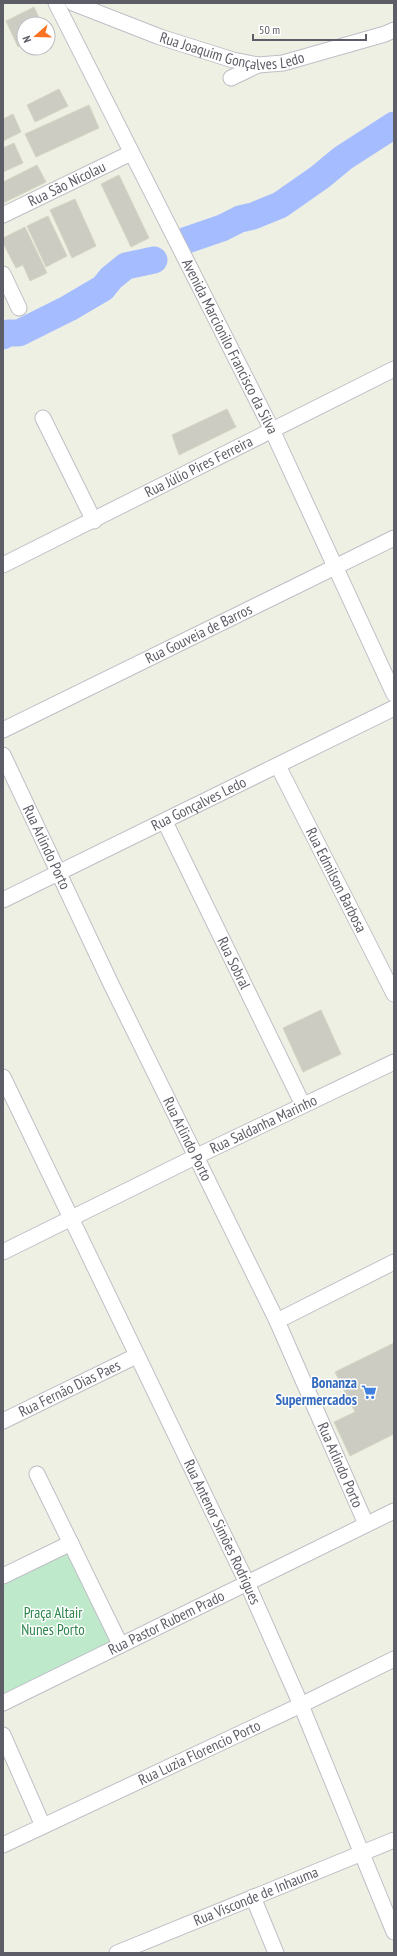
<svg xmlns="http://www.w3.org/2000/svg" width="397" height="1956" viewBox="0 0 397 1956" font-family="'PT Sans Narrow',sans-serif">
	<style>
		.green { fill: #beeacb }
		.lines { fill: none; stroke-linecap: round; stroke-linejoin: round }
		.river { stroke: #a5bdff; stroke-width: 27 }
		.building { fill: #cdccc3; stroke: #d5d5c2 }
		.minor-casing { stroke: #bebfc6; stroke-width: 17 }
		.minor { stroke: #fff; stroke-width: 15 }
		.labels { text-anchor: middle; stroke-width: 3; stroke-linejoin: round; paint-order: stroke }
		.street-label { font-size: 15px; fill: #5c5d66; stroke: #fff }
		.shop-label { font-size: 15px; font-weight: bold; fill: #366cbe; stroke: #fff; text-anchor: end }
		.park-label { font-size: 15px; fill: #2d844b; stroke: #fff }
	</style>
	<rect width="100%" height="100%" fill="#eff0e4"/>
	<polygon class="green" points="71,1543 120,1644 3,1703 3,1576"/>
	<g class="lines">
		<g class="river">
			<polyline points="187,240 222,228 240,219 253,216 280,205 320,177 343,158 394,125"/>
			<polyline points="3,336 8,333 19,333 69,308 103,288 111,278 126,266 154,260"/>
		</g>
	</g>
	<g class="building">
		<polygon points="34,7 42,24 24,24 24,44 18,47 6,21"/>
		<polygon points="59,89 68,106 35,122 27,105"/>
		<polygon points="89,105 99,128 36,157 25,134"/>
		<polygon points="13,114 21,132 3,141 3,119"/>
		<polygon points="14,143 23,163 3,172 3,148"/>
		<polygon points="37,165 46,182 3,203 3,182"/>
		<polygon points="119,175 149,238 131,247 101,184"/>
		<polygon points="75,199 96,246 72,258 50,210"/>
		<polygon points="48,216 67,256 46,267 27,226"/>
		<polygon points="25,227 47,273 30,281 23,265 16,268 3,243 3,238"/>
		<polygon points="227,409 236,427 179,455 172,435"/>
		<polygon points="321,1010 341,1054 303,1072 283,1028"/>
		<polygon points="394,1343 394,1434 350,1456 334,1422 355,1412 335,1372"/>
	</g>
	<g class="lines">
		<g class="minor-casing">
			<g id="minor">
				<path id="s1" d="M56,3L272,430L394,694"/>
				<path id="s2" d="M73,3L160,37L233,60L258,65L283,63L385,34L394,30"/>
				<polyline points="231,78 258,65"/>
				<path id="s3" d="M3,215L131,153"/>
				<polyline points="3,274 19,308"/>
				<polyline points="43,418 94,521"/>
				<path id="s4" d="M3,565L394,369"/>
				<path id="s5" d="M3,730L394,538"/>
				<path id="s6" d="M3,755L111,984L277,1321L366,1524"/>
				<path id="s7" d="M278,766L394,994"/>
				<path id="s8" d="M165,822L303,1105"/>
				<path id="s9" d="M3,900L394,708"/>
				<path id="s10" d="M3,1077L247,1583L301,1705L394,1932"/>
				<path id="s11" d="M3,1252L195,1157L394,1062"/>
				<polyline points="277,1321 394,1262"/>
				<path id="s12" d="M3,1421L136,1356"/>
				<polyline points="37,1474 120,1644"/>
				<polyline points="3,1576 71,1543"/>
				<path id="s13" d="M3,1703L394,1511"/>
				<polyline points="3,1735 43,1826"/>
				<path id="s14" d="M3,1845L301,1705L394,1659"/>
				<polyline points="253,1897 276,1953"/>
				<path id="s15" d="M117,1953L394,1840"/>
			</g>
		</g>
		<use href="#minor" class="minor"/>
	</g>
	<defs>
		<g id="supermarket-bare" transform="scale(1.2)"><path d="M-6-5.5h2.5l.6 2H6L4.5 2H-2.5L-4.4-4H-6ZM-1.5 3.2a1.3 1.3 0 1 0 .1 0ZM3 3.2a1.3 1.3 0 1 0 .1 0Z" fill="#3f7fe0" stroke="#fff" stroke-width="2.5" paint-order="stroke"/></g>
	</defs>
	<g fill-rule="evenodd">
		<use href="#supermarket-bare" x="369" y="1392"/>
	</g>
	<g class="labels">
		<g class="street-label">
			<text dy="5" stroke="none"><textPath href="#s2" startOffset="168">Rua Joaquim Gonçalves Ledo</textPath></text>
			<text dy="5" stroke="none"><textPath href="#s3" startOffset="71">Rua São Nicolau</textPath></text>
			<text dy="5" stroke="none"><textPath href="#s1" startOffset="385">Avenida Marcionilo Francisco da Silva</textPath></text>
			<text dy="5" stroke="none"><textPath href="#s4" startOffset="219">Rua Júlio Pires Ferreira</textPath></text>
			<text dy="5" stroke="none"><textPath href="#s5" startOffset="218">Rua Gouveia de Barros</textPath></text>
			<text dy="5" stroke="none"><textPath href="#s9" startOffset="218">Rua Gonçalves Ledo</textPath></text>
			<text dy="5" stroke="none"><textPath href="#s6" startOffset="102">Rua Arlindo Porto</textPath></text>
			<text dy="5" stroke="none"><textPath href="#s7" startOffset="128">Rua Edmilson Barbosa</textPath></text>
			<text dy="5" stroke="none"><textPath href="#s8" startOffset="157">Rua Sobral</textPath></text>
			<text dy="5" stroke="none"><textPath href="#s11" startOffset="290">Rua Saldanha Marinho</textPath></text>
			<text dy="5" stroke="none"><textPath href="#s6" startOffset="426">Rua Arlindo Porto</textPath></text>
			<text dy="5" stroke="none"><textPath href="#s12" startOffset="74">Rua Fernão Dias Paes</textPath></text>
			<text dy="5" stroke="none"><textPath href="#s6" startOffset="786">Rua Arlindo Porto</textPath></text>
			<text dy="5" stroke="none"><textPath href="#s10" startOffset="505">Rua Antenor Simões Rodrigues</textPath></text>
			<text dy="5" stroke="none"><textPath href="#s13" startOffset="182">Rua Pastor Rubem Prado</textPath></text>
			<text dy="5" stroke="none"><textPath href="#s14" startOffset="217">Rua Luzia Florencio Porto</textPath></text>
			<text dy="5" stroke="none"><textPath href="#s15" startOffset="150">Rua Visconde de Inhauma</textPath></text>
		</g>
		<g class="shop-label">
			<text x="357" y="1388">Bonanza<tspan x="357" dy="17">Supermercados</tspan></text>
		</g>
		<g class="park-label">
			<text x="53" y="1618">Praça Altair<tspan x="53" dy="17">Nunes Porto</tspan></text>
		</g>
	</g>
	<rect width="397" height="1956" fill="none" stroke="#5c5d66" stroke-width="8"/>
	<g transform="translate(36 36) rotate(250)"><circle r="19" fill="#ffffff" stroke="#bebec2"/>
	<path d="M0-3L7 15L0 10L-7 15Z" fill="#f97221"/>
	<text y="-6" font-size="11" font-weight="bold" text-anchor="middle" fill="#5c5d66">N</text>
	</g>
	<path d="M253 34v6h113v-6" fill="none" stroke="#5c5d66" stroke-width="2"/>
	<text x="259" y="34" font-size="12" fill="#5c5d66" stroke="#ffffff" stroke-width="3" paint-order="stroke">50 m</text>
</svg>
